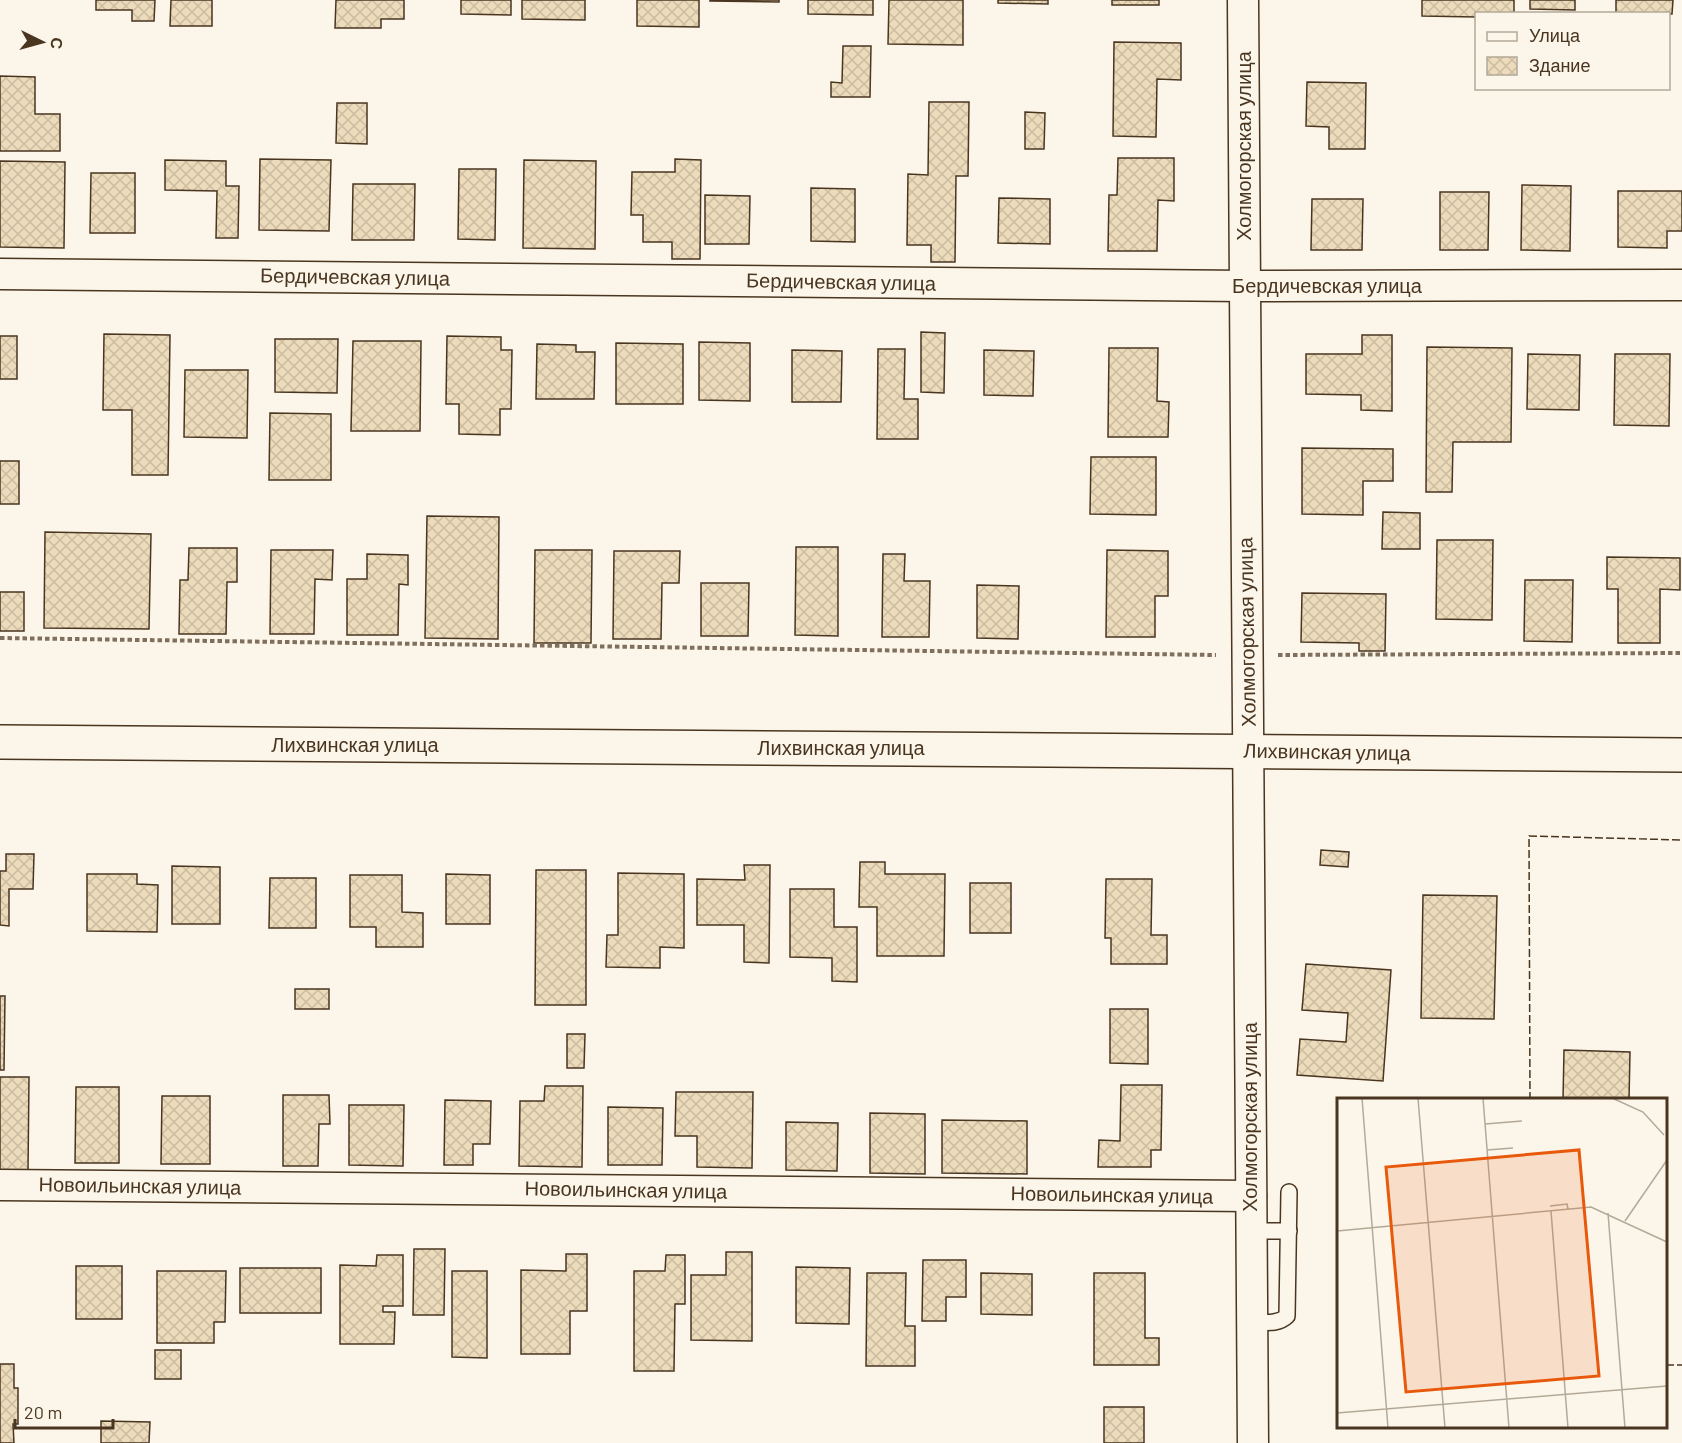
<svg xmlns="http://www.w3.org/2000/svg" width="1682" height="1443" viewBox="0 0 1682 1443" font-family="Barlow,sans-serif">
	<style>
		.building { fill: url(#building-cross-hatch); stroke: #4a3520; stroke-width: 1.5 }
		.lines { fill: none; stroke-linecap: round; stroke-linejoin: round }
		.service-casing { stroke: #4a3520; stroke-width: 18 }
		.minor-casing { stroke: #4a3520; stroke-width: 33 }
		.secondary-casing { stroke: #4a3520; stroke-width: 36 }
		.path { stroke: #7f6f5c; stroke-width: 4; stroke-dasharray: 4.5 3; stroke-linecap: butt }
		.service { stroke: #fbf6e9; stroke-width: 15 }
		.minor { stroke: #fbf6e9; stroke-width: 30 }
		.secondary { stroke: #fbf6e9; stroke-width: 33 }
		.fence { stroke: #4a3520; stroke-width: 1.5; stroke-dasharray: 8 3; stroke-linecap: butt }
		.labels { text-anchor: middle; stroke-width: 4.5; stroke-linejoin: round; paint-order: stroke }
		.street-label { font-size: 20px; fill: #4a3520; stroke: #fbf6e9 }
		.inset-road { fill: none; stroke: #b4a999; stroke-width: 1.5 }
		.view { fill: #e8590c; fill-opacity: 0.15; stroke: #e8590c; stroke-width: 3 }
		.inset-edge { fill: none; stroke: #4a3520; stroke-width: 3 }
	</style>
	<defs>
		<pattern id="building-cross-hatch" width="8" height="8" patternUnits="userSpaceOnUse" patternTransform="scale(1.5)"><rect width="8" height="8" fill="#ecdcbc"/><path d="M0 0l8 8M0 8l8-8" fill="none" stroke="#ccbda1"/></pattern>
	</defs>
	<rect width="100%" height="100%" fill="#fbf6e9"/>
	<g class="building">
		<polygon points="96,0 155,0 154,21 132,21 132,10 96,10"/>
		<polygon points="171,0 212,0 212,26 170,26"/>
		<polygon points="336,0 404,0 404,19 381,19 381,28 335,28"/>
		<polygon points="461,0 511,0 511,15 461,14"/>
		<polygon points="522,0 585,0 585,20 522,19"/>
		<polygon points="637,0 699,0 699,27 637,26"/>
		<polygon points="710,0 779,0 779,2 710,1"/>
		<polygon points="808,0 873,0 873,15 808,14"/>
		<polygon points="889,0 963,0 963,45 888,44"/>
		<polygon points="998,0 1048,0 1048,4 998,3"/>
		<rect x="1112" y="0" width="47" height="5"/>
		<polygon points="1422,0 1514,0 1514,14 1476,14 1476,17 1422,16"/>
		<polygon points="1530,0 1575,0 1575,10 1530,9"/>
		<polygon points="1616,0 1673,0 1672,14 1616,13"/>
		<polygon points="1114,42 1181,43 1181,80 1157,79 1156,137 1113,136"/>
		<polygon points="843,46 871,46 870,97 831,97 831,82 842,83"/>
		<polygon points="0,76 35,77 35,114 60,114 60,151 0,151"/>
		<polygon points="1307,82 1366,83 1365,149 1329,149 1329,127 1306,126"/>
		<polygon points="929,102 969,102 968,176 956,176 955,262 931,262 931,245 907,245 908,174 928,175"/>
		<polygon points="337,103 367,103 367,144 336,143"/>
		<polygon points="1025,112 1045,113 1044,149 1025,149"/>
		<polygon points="1118,158 1174,158 1174,201 1158,200 1157,251 1108,251 1109,195 1117,195"/>
		<polygon points="260,159 331,160 329,231 259,230"/>
		<polygon points="675,159 701,160 700,259 672,259 672,242 643,242 643,215 631,215 632,172 675,172"/>
		<polygon points="165,160 226,161 226,186 239,186 238,238 216,238 217,191 165,190"/>
		<polygon points="524,160 596,161 595,249 523,248"/>
		<polygon points="0,161 65,162 64,248 0,247"/>
		<polygon points="459,169 496,169 495,240 458,239"/>
		<polygon points="91,173 135,173 135,233 90,233"/>
		<polygon points="353,184 415,184 414,240 352,240"/>
		<polygon points="1522,185 1571,186 1570,251 1521,250"/>
		<polygon points="811,188 855,189 855,242 811,241"/>
		<polygon points="1618,191 1682,191 1682,231 1667,231 1667,248 1618,247"/>
		<polygon points="1440,192 1489,192 1488,250 1440,250"/>
		<polygon points="705,195 750,196 749,244 705,244"/>
		<polygon points="999,198 1050,199 1050,244 998,243"/>
		<polygon points="1312,199 1363,199 1362,250 1311,250"/>
		<polygon points="921,332 945,333 944,393 921,392"/>
		<polygon points="104,334 170,335 168,475 132,475 132,410 103,410"/>
		<polygon points="1362,335 1392,335 1392,411 1361,410 1361,395 1306,394 1306,354 1362,354"/>
		<rect x="0" y="336" width="17" height="43"/>
		<polygon points="447,336 501,337 501,350 512,350 511,409 500,409 500,435 459,434 459,404 446,404"/>
		<polygon points="275,339 338,339 337,393 275,392"/>
		<polygon points="353,341 421,341 420,431 351,431"/>
		<polygon points="699,342 750,343 750,401 699,400"/>
		<polygon points="616,343 683,344 683,404 616,404"/>
		<polygon points="537,344 576,345 576,352 595,352 594,399 536,399"/>
		<polygon points="1427,347 1512,348 1511,442 1453,442 1452,492 1426,492"/>
		<polygon points="1109,348 1158,348 1157,401 1169,402 1168,437 1108,437"/>
		<polygon points="878,349 905,349 904,399 918,399 918,439 877,439"/>
		<polygon points="792,350 842,351 841,402 792,402"/>
		<polygon points="984,350 1034,351 1033,396 984,395"/>
		<polygon points="1528,354 1580,355 1579,410 1527,409"/>
		<polygon points="1615,354 1670,354 1669,426 1614,425"/>
		<polygon points="185,370 248,370 247,438 184,437"/>
		<polygon points="270,413 331,414 331,480 269,480"/>
		<polygon points="1302,448 1393,449 1393,481 1363,481 1363,515 1302,514"/>
		<polygon points="1091,457 1156,457 1156,515 1090,514"/>
		<rect x="0" y="461" width="19" height="43"/>
		<polygon points="1383,512 1420,513 1420,549 1382,549"/>
		<polygon points="427,516 499,517 498,639 425,638"/>
		<polygon points="45,532 151,534 149,629 44,628"/>
		<polygon points="1437,540 1493,540 1492,620 1436,619"/>
		<polygon points="796,547 838,547 838,636 795,635"/>
		<polygon points="189,548 237,548 237,582 227,582 226,634 179,634 180,580 188,580"/>
		<polygon points="271,550 333,550 332,580 315,579 314,634 270,634"/>
		<polygon points="535,550 592,550 591,643 534,643"/>
		<polygon points="1107,550 1168,551 1168,596 1155,596 1155,637 1106,637"/>
		<polygon points="614,551 680,551 679,583 662,583 661,639 613,639"/>
		<polygon points="367,554 408,555 408,585 399,584 398,635 347,635 347,579 367,579"/>
		<polygon points="883,554 905,554 904,581 930,581 929,637 882,637"/>
		<polygon points="1607,557 1680,558 1680,590 1660,589 1660,643 1618,643 1618,589 1607,589"/>
		<polygon points="1525,580 1573,580 1572,642 1524,641"/>
		<polygon points="701,583 749,583 748,636 701,636"/>
		<polygon points="977,585 1019,586 1018,639 977,638"/>
		<rect x="0" y="592" width="24" height="39"/>
		<polygon points="1302,593 1386,594 1385,651 1359,651 1359,643 1301,642"/>
		<polygon points="1321,850 1349,852 1348,867 1320,865"/>
		<polygon points="6,854 34,854 33,889 9,889 9,926 0,925 0,871 6,871"/>
		<polygon points="860,862 885,862 885,874 945,874 944,956 877,956 877,907 859,907"/>
		<polygon points="744,865 770,865 769,963 744,962 744,925 697,925 697,879 745,880"/>
		<polygon points="172,866 220,867 220,924 172,924"/>
		<polygon points="536,870 586,870 586,1005 535,1005"/>
		<polygon points="618,873 684,874 684,948 660,947 660,968 606,967 607,935 618,935"/>
		<polygon points="87,874 137,874 137,884 158,885 157,932 87,931"/>
		<polygon points="446,874 490,875 490,924 446,924"/>
		<polygon points="350,875 402,875 402,912 423,913 423,947 376,947 376,927 350,927"/>
		<polygon points="270,878 316,878 316,928 269,928"/>
		<polygon points="1106,879 1152,879 1151,935 1167,935 1167,964 1111,964 1111,938 1105,938"/>
		<rect x="970" y="883" width="41" height="50"/>
		<polygon points="790,889 834,889 834,927 857,927 857,982 832,981 832,958 790,957"/>
		<polygon points="1423,895 1497,896 1494,1019 1421,1018"/>
		<polygon points="1306,964 1391,970 1383,1081 1297,1075 1300,1039 1346,1042 1348,1013 1302,1010"/>
		<rect x="295" y="989" width="34" height="20"/>
		<polygon points="0,996 5,996 4,1070 0,1070"/>
		<polygon points="1110,1009 1148,1009 1148,1064 1110,1063"/>
		<polygon points="567,1034 585,1034 584,1068 567,1068"/>
		<polygon points="1564,1050 1630,1052 1629,1100 1563,1100"/>
		<polygon points="0,1077 29,1077 28,1172 0,1172"/>
		<polygon points="1121,1085 1162,1085 1161,1150 1151,1150 1151,1167 1098,1167 1099,1140 1120,1141"/>
		<polygon points="545,1086 583,1086 582,1167 519,1166 520,1101 544,1101"/>
		<polygon points="76,1087 119,1087 119,1163 75,1163"/>
		<polygon points="676,1092 753,1092 752,1168 697,1167 697,1136 675,1136"/>
		<polygon points="283,1095 329,1095 330,1124 319,1124 318,1166 283,1166"/>
		<polygon points="162,1096 210,1096 210,1164 161,1164"/>
		<polygon points="445,1100 491,1101 490,1144 473,1144 473,1165 444,1165"/>
		<polygon points="349,1105 404,1105 403,1166 349,1165"/>
		<polygon points="608,1107 663,1108 662,1165 608,1165"/>
		<polygon points="870,1113 925,1114 925,1174 870,1173"/>
		<polygon points="942,1120 1027,1121 1027,1174 942,1173"/>
		<polygon points="786,1122 838,1123 837,1171 786,1170"/>
		<polygon points="414,1249 445,1249 444,1315 413,1315"/>
		<polygon points="726,1252 752,1252 752,1341 691,1340 691,1275 726,1275"/>
		<polygon points="566,1254 587,1254 587,1311 570,1311 570,1354 521,1354 521,1270 566,1271"/>
		<polygon points="377,1255 403,1255 403,1306 383,1306 383,1312 395,1312 394,1344 340,1344 340,1265 376,1266"/>
		<polygon points="666,1255 685,1255 685,1304 675,1304 674,1371 634,1371 634,1271 665,1271"/>
		<polygon points="923,1260 966,1260 966,1297 946,1297 946,1321 922,1321"/>
		<rect x="76" y="1266" width="46" height="53"/>
		<polygon points="796,1267 850,1268 849,1324 796,1323"/>
		<rect x="240" y="1268" width="81" height="45"/>
		<polygon points="157,1271 226,1271 225,1322 214,1322 214,1343 157,1343"/>
		<polygon points="452,1271 487,1271 487,1358 452,1357"/>
		<polygon points="867,1273 906,1273 905,1326 915,1326 915,1366 866,1366"/>
		<polygon points="981,1273 1032,1274 1032,1315 981,1314"/>
		<polygon points="1094,1273 1145,1273 1145,1338 1159,1338 1159,1365 1094,1365"/>
		<rect x="155" y="1350" width="26" height="29"/>
		<polygon points="0,1364 14,1364 14,1388 18,1388 18,1424 13,1424 14,1443 0,1443"/>
		<rect x="1104" y="1407" width="40" height="36"/>
		<polygon points="101,1421 150,1422 149,1443 101,1443"/>
	</g>
	<g class="lines">
		<g class="service-casing">
			<g id="service">
				<polyline points="1251,1231 1289,1231"/>
				<path d="M1252,1322C1264,1322 1278,1325 1287,1316L1289,1192"/>
			</g>
		</g>
		<g class="minor-casing">
			<g id="minor">
				<polyline points="1243,0 1253,1443"/>
				<polyline points="0,274 1244,286 1682,285"/>
				<polyline points="0,1185 1251,1196"/>
			</g>
		</g>
		<g class="secondary-casing">
			<polyline id="secondary" points="0,742 1682,755"/>
		</g>
		<g class="path">
			<polyline points="0,638 1216,655"/>
			<polyline points="1278,655 1682,653"/>
		</g>
		<use href="#service" class="service"/>
		<use href="#minor" class="minor"/>
		<use href="#secondary" class="secondary"/>
		<g class="fence">
			<polyline points="1530,1100 1529,836 1682,840"/>
			<polyline points="1666,1365 1682,1365"/>
		</g>
	</g>
	<g class="labels">
		<g class="street-label">
			<text transform="translate(1244 146) rotate(-90)" y="7">Холмогорская улица</text>
			<text transform="translate(355 277) rotate(1)" y="7">Бердичевская улица</text>
			<text transform="translate(841 282) rotate(1)" y="7">Бердичевская улица</text>
			<text x="1327" y="293">Бердичевская улица</text>
			<text transform="translate(1247 632) rotate(-91)" y="7">Холмогорская улица</text>
			<text x="355" y="752">Лихвинская улица</text>
			<text x="841" y="755">Лихвинская улица</text>
			<text transform="translate(1327 752) rotate(1)" y="7">Лихвинская улица</text>
			<text transform="translate(1250 1117) rotate(-90)" y="7">Холмогорская улица</text>
			<text transform="translate(140 1186) rotate(1)" y="7">Новоильинская улица</text>
			<text transform="translate(626 1190) rotate(1)" y="7">Новоильинская улица</text>
			<text transform="translate(1112 1195) rotate(1)" y="7">Новоильинская улица</text>
		</g>
	</g>
	<g transform="translate(1337 1098)">
		<rect width="330" height="330" fill="#fbf6e9"/>
		<path class="inset-road" d="M25,0L51,330M81,0L108,330M146,0L172,330M275,0L306,14L327,37M148,26L185,23M150,52L176,50M213,108L230,106L231,111M214,113L231,330M271,115L288,330M288,123L330,62M0,133L254,109L330,144M0,315L330,288"/>
		<path class="view" d="M242,52L262,278L69,294L49,69Z"/>
		<rect width="330" height="330" class="inset-edge"/>
	</g>
	<rect x="1475" y="12" width="195" height="78" fill="#fbf6e9" stroke="#b4a999" stroke-width="1.5"/>
	<rect x="1487" y="32" width="30" height="9" fill="#fbf6e9" stroke="#b4a999" stroke-width="1.5"/>
	<text x="1529" y="42" font-size="18" fill="#4a3520">Улица</text>
	<rect x="1487" y="57" width="30" height="18" fill="url(#building-cross-hatch)" stroke="#b4a999" stroke-width="1.5"/>
	<text x="1529" y="72" font-size="18" fill="#4a3520">Здание</text>
	<g transform="translate(42 42) rotate(95)" stroke="#fbf6e9" stroke-width="4.5" paint-order="stroke">
	<path d="M0-4.5L10 22L0 15L-10 22Z" fill="#4a3520"/>
	<text y="-9" font-size="16" font-weight="bold" text-anchor="middle" fill="#4a3520">С</text>
	</g>
	<path d="M15 1419v9h98v-9" fill="none" stroke="#4a3520" stroke-width="3"/>
	<text x="24" y="1419" font-size="18" fill="#4a3520" stroke="#fbf6e9" stroke-width="4.5" paint-order="stroke">20 m</text>
</svg>
